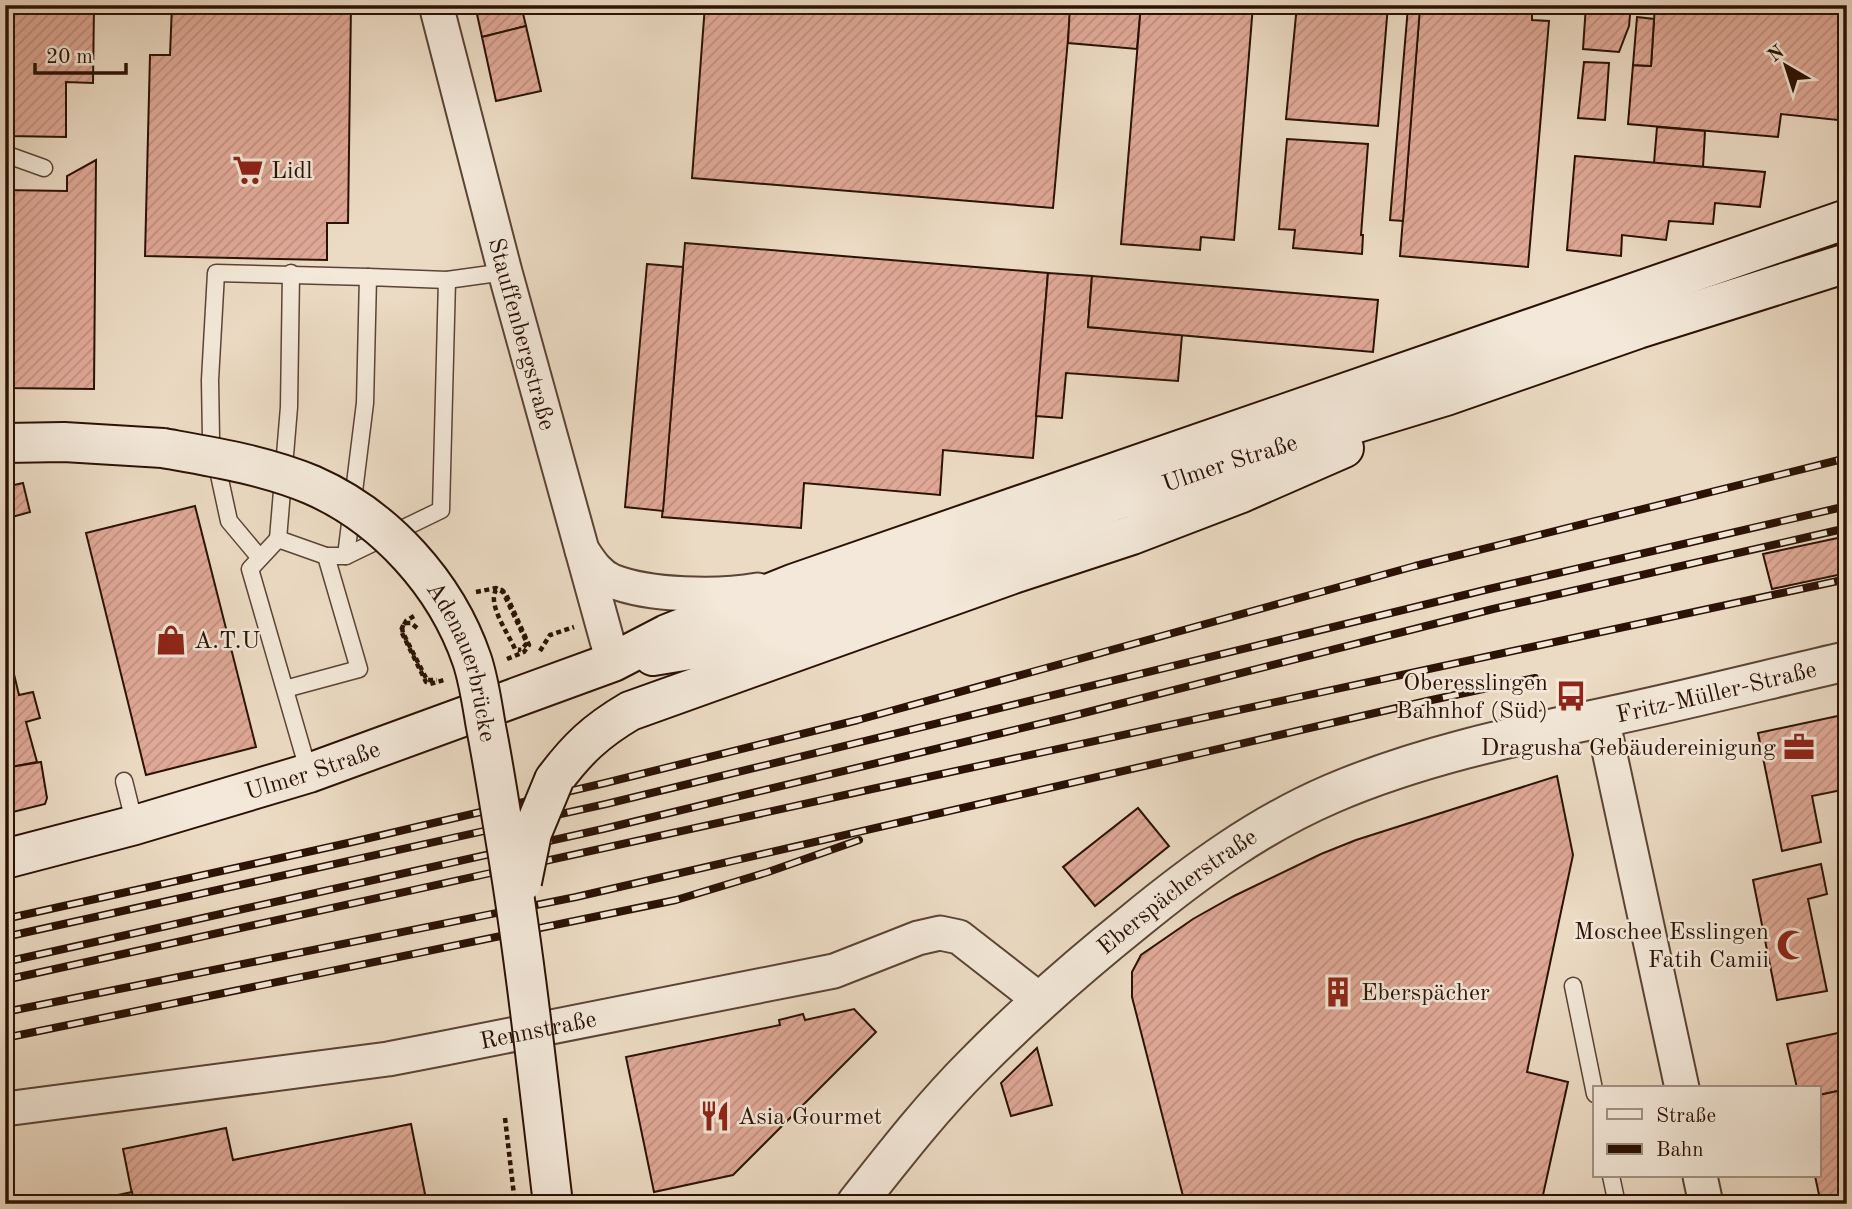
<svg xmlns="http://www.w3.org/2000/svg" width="1852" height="1209" viewBox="0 0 1852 1209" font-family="'Old Standard TT',serif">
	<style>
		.building { fill: url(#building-hatch); stroke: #2b1205; stroke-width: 2 }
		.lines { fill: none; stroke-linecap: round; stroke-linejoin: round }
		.service-casing { stroke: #5b4435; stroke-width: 19 }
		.minor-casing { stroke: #5b4435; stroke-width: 37 }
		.tertiary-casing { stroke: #5b4435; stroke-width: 42 }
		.secondary-casing { stroke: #2b1205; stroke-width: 42 }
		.path { stroke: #2b1205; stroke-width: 4.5; stroke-dasharray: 5 3.5; stroke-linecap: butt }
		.service { stroke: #f3e8d9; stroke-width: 16 }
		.minor { stroke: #f3e8d9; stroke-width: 33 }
		.tertiary { stroke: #f3e8d9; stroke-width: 38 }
		.secondary { stroke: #f3e8d9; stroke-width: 38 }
		.rail-casing { stroke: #2b1205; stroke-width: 8 }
		.rail { stroke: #f3e8d9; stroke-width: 5; stroke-dasharray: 16; stroke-linecap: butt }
		.secondary-bridge-casing { stroke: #2b1205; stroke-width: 42; stroke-linecap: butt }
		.path-bridge { stroke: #2b1205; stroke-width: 4.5; stroke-dasharray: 5 3.5; stroke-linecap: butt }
		.secondary-bridge { stroke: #f3e8d9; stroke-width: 38 }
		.labels { text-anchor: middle; stroke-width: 5; stroke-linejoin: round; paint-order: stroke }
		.poi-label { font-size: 24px; fill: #2b1205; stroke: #f3e8d9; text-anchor: start }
		.street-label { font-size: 24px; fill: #2b1205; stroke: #f3e8d9 }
	</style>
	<defs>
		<pattern id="building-hatch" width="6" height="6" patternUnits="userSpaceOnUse" patternTransform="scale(1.75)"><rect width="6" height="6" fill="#e0a997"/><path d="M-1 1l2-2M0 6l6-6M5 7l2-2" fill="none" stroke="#c09081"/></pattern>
	</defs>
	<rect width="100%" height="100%" fill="#ecdbc4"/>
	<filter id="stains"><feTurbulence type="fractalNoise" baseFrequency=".00286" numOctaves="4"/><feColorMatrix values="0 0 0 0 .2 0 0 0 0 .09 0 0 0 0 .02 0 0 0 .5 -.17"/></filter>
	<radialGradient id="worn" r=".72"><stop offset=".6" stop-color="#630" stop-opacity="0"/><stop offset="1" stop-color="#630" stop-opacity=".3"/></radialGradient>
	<g class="building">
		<polygon points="11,5 94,5 93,83 66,82 66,137 9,136"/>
		<rect x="121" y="5" width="14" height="7"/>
		<polygon points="172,5 351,5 348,223 327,223 327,260 145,256 150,55 170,55"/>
		<polygon points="475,5 521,5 526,26 482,37"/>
		<polygon points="705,5 1071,5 1053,208 692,178"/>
		<polygon points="1070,5 1141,5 1137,49 1068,43"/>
		<polygon points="1141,5 1253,5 1234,240 1201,237 1200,250 1121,244"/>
		<polygon points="1297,5 1388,5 1378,126 1286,119"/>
		<polygon points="1420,5 1473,5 1532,10 1532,20 1549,21 1528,267 1400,256"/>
		<polygon points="1586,5 1631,5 1629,26 1619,52 1583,49"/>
		<polygon points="1655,5 1847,5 1847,121 1781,114 1778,137 1628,124 1633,65 1651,66"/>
		<polygon points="1408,7 1420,8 1403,221 1390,220"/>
		<polygon points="1637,17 1654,19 1651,66 1633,65"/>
		<polygon points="526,26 541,91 496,101 482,37"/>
		<polygon points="1584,62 1609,63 1605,120 1578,118"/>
		<polygon points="1657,127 1705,131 1703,167 1654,163"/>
		<polygon points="1287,139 1368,144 1361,235 1363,235 1362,254 1293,248 1295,230 1279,229"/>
		<polygon points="1575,156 1765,172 1760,207 1715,203 1713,224 1669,221 1666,240 1622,235 1621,256 1567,250"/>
		<polygon points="96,160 94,389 5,388 5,190 67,191 67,176"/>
		<polygon points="685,243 1048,273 1033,458 943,450 940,495 804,483 801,528 662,517"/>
		<polygon points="647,264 683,267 663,511 625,507"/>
		<polygon points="1048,273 1092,276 1088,327 1182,335 1178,381 1066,373 1062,418 1036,416"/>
		<polygon points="1092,276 1378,300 1373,352 1088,327"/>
		<polygon points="23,483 30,512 5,519 5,487"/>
		<polygon points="195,506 256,747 146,775 86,533"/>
		<polygon points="1847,536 1847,573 1772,589 1763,554"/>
		<polygon points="5,583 11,605 5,606"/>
		<polygon points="5,637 19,695 33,692 40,718 26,722 37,762 5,768"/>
		<polygon points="1847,714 1847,789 1812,796 1821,842 1782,851 1758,733"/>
		<polygon points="41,762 47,798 45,804 5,814 5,768"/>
		<polygon points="1557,776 1573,855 1527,1072 1568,1082 1541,1204 1185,1204 1132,997 1132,972 1141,955 1193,919 1234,896 1321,854 1356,840"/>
		<polygon points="1138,808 1169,846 1095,906 1063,867"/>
		<polygon points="1821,864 1827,894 1808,899 1827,991 1777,1000 1753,880"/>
		<polygon points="854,1009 876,1032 733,1175 654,1192 626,1057 780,1025 779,1020 803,1014 805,1020"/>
		<polygon points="1847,1031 1847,1089 1819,1095 1819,1088 1797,1088 1787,1044"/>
		<polygon points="1037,1048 1052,1105 1011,1116 1001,1083"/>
		<polygon points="1847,1089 1847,1204 1821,1204 1815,1176 1819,1176 1819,1095"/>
		<polygon points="411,1124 427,1204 134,1204 123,1149 226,1128 233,1160"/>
		<polygon points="132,1192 134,1204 76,1204"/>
	</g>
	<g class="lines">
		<g class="service-casing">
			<g id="service">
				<polyline points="5,154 44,168"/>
				<polyline points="278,539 289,407 291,273"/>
				<polyline points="326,556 346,556 365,403 368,277 447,280 505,272"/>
				<polyline points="346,556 441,510 447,280"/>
				<polyline points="260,558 229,521 211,438 210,380 216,273 368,277"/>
				<polyline points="285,689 359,669 326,556 278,539 250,569 309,773"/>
				<polyline points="124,781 135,825"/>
				<polyline points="1573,986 1595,1094"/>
				<polyline points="1611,1176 1617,1204"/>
			</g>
		</g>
		<g class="minor-casing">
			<g id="minor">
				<path id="s1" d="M436,5L505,272L613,662"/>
				<path d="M582,550C590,562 598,575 612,581C650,596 718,597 758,590"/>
				<polyline points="1602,718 1682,1088"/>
				<path id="s2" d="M5,1109L388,1059L440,1049L834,971L918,938L940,933L959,937L1041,1001"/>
				<polyline points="1700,1176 1706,1204"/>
			</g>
		</g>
		<g class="tertiary-casing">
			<g id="tertiary">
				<path id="s3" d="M856,1204C894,1156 931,1108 974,1065C1024,1014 1079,966 1135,921C1196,871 1259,825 1331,794C1417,757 1510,737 1601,718C1683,701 1765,680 1847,661"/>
			</g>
		</g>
		<g class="secondary-casing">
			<g id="secondary">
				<polyline points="5,443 64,442 163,448"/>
				<path id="s4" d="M653,656L696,649L726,641L1014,536L1228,462L1446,396L1638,329L1847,263"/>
				<path d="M554,780C577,749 596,731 630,711L1013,574L1132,535L1239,494L1344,448"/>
				<path id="s5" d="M5,859L135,825L309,773L613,662L667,634L795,583L1847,219"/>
			</g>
		</g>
		<g class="path">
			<polyline points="476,592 496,588 503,592 527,643 521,650"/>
			<polyline points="414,616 406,621 402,628 403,633 427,680 437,680"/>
			<polyline points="540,651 550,635 574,627"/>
		</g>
		<use href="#service" class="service"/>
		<use href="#minor" class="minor"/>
		<use href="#tertiary" class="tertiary"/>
		<use href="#secondary" class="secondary"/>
		<g class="rail-casing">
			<g id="rail">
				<polyline points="5,919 348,843 605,783 858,720 1415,566 1847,458"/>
				<polyline points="5,937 606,804 1489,589 1847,506"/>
				<polyline points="5,962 603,829 1072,716 1493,609 1847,528"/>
				<polyline points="5,980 872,789 1847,579"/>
				<polyline points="5,1012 576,897 1427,701 1535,678"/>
				<polyline points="5,1038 676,900 768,872 859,840"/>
			</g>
		</g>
		<use href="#rail" class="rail"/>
		<g class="secondary-bridge-casing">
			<g id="secondary-bridge">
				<path id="s6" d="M163,448C213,457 264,465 312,485C385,517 446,584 472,660C479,681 482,704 486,727C493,762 498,796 504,831C525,955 538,1079 553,1204"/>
				<polyline points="522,882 532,833 554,780"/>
			</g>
		</g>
		<g class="path-bridge">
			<polyline points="417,628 411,623 404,623 401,631 426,682 430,684 444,680"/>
			<path d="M507,659L524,652L529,645L506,594L502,590H496C487,604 509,635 515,649L521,650"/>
			<polyline points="505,1118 515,1204"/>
		</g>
		<use href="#secondary-bridge" class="secondary-bridge"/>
	</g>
	<defs>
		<g id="supermarket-bare" transform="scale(2.415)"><path d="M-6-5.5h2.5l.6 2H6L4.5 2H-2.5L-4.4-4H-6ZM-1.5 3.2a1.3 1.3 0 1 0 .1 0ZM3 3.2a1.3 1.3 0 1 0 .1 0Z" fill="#8f2418" stroke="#f3e8d9" stroke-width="2.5" paint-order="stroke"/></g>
		<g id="shop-bare" transform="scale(2.415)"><path d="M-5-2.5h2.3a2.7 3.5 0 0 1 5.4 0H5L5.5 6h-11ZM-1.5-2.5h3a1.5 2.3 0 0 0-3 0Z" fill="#8f2418" stroke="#f3e8d9" stroke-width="2.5" paint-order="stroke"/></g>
		<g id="bus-bare" transform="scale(2.415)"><path d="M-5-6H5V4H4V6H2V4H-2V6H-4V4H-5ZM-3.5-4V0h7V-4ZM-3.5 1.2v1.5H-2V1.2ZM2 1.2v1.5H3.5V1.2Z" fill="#8f2418" stroke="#f3e8d9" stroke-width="2.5" paint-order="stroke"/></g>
		<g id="office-bare" transform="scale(2.415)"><path d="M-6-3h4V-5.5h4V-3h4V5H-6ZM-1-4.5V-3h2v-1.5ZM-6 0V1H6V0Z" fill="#8f2418" stroke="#f3e8d9" stroke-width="2.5" paint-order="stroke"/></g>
		<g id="mosque-bare" transform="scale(2.415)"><path d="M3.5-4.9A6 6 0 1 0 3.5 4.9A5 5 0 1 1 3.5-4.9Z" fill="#8f2418" stroke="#f3e8d9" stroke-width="2.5" paint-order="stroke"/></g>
		<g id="building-bare" transform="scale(2.415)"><path d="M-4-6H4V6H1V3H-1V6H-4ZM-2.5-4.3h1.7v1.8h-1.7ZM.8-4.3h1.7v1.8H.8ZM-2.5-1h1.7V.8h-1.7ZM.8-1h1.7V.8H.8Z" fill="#8f2418" stroke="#f3e8d9" stroke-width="2.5" paint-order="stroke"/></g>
		<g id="restaurant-bare" transform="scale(2.415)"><path d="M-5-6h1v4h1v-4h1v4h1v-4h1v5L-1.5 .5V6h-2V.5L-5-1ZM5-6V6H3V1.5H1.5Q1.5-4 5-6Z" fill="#8f2418" stroke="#f3e8d9" stroke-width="2.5" paint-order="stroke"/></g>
	</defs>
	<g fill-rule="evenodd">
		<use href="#supermarket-bare" x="248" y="170"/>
		<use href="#shop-bare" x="171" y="640"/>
		<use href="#bus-bare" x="1571" y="696"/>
		<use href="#office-bare" x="1799" y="747"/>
		<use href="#mosque-bare" x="1792" y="945"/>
		<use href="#building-bare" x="1338" y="992"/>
		<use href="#restaurant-bare" x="715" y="1116"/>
	</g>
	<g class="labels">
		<g class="poi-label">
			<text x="271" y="178">Lidl</text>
			<text x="194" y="648">A.T.U</text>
			<text x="1548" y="690" text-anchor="end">Oberesslingen<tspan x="1548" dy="28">Bahnhof (Süd)</tspan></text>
			<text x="1776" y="755" text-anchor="end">Dragusha Gebäudereinigung</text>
			<text x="1769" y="939" text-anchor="end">Moschee Esslingen<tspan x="1769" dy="28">Fatih Camii</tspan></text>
			<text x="1361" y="1000">Eberspächer</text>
			<text x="738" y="1124">Asia Gourmet</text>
		</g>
		<g class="street-label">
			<text dy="8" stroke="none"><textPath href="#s1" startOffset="340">Stauffenbergstraße</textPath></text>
			<text dy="8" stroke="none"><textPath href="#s4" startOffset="609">Ulmer Straße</textPath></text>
			<text dy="8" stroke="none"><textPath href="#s6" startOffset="396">Adenauerbrücke</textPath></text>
			<text dy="8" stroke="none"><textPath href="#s3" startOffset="1032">Fritz-Müller-Straße</textPath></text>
			<text dy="8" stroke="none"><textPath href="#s5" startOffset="320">Ulmer Straße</textPath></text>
			<text dy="8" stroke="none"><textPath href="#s3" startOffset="450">Eberspächerstraße</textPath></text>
			<text dy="8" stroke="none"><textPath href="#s2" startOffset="539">Rennstraße</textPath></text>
		</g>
	</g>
	<rect width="1852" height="1209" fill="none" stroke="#ecdbc4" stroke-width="28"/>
	<rect x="7" y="7" width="1838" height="1195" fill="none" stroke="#2b1205" stroke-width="3.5"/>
	<rect x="14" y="14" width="1824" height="1181" fill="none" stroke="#2b1205" stroke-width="2"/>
	<rect x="1593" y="1086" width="228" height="91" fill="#f3e8d9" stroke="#a39284" stroke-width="2"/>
	<rect x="1607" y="1109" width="35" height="10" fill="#f3e8d9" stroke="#a39284" stroke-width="2"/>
	<text x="1656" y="1122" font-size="21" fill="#2b1205">Straße</text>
	<rect x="1607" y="1144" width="35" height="10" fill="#2b1205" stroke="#a39284" stroke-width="2"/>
	<text x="1656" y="1156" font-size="21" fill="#2b1205">Bahn</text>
	<g transform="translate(1786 66) rotate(321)" stroke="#f3e8d9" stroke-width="5" paint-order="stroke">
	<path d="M0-5L12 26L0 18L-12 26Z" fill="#2b1205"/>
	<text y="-10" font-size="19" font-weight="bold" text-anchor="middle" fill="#2b1205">N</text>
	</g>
	<path d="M35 63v10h91v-10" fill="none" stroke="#2b1205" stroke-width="3.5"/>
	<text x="46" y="63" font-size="21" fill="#2b1205" stroke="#f3e8d9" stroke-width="5" paint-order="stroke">20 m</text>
	<rect width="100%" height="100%" filter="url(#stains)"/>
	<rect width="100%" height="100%" fill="url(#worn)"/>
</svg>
